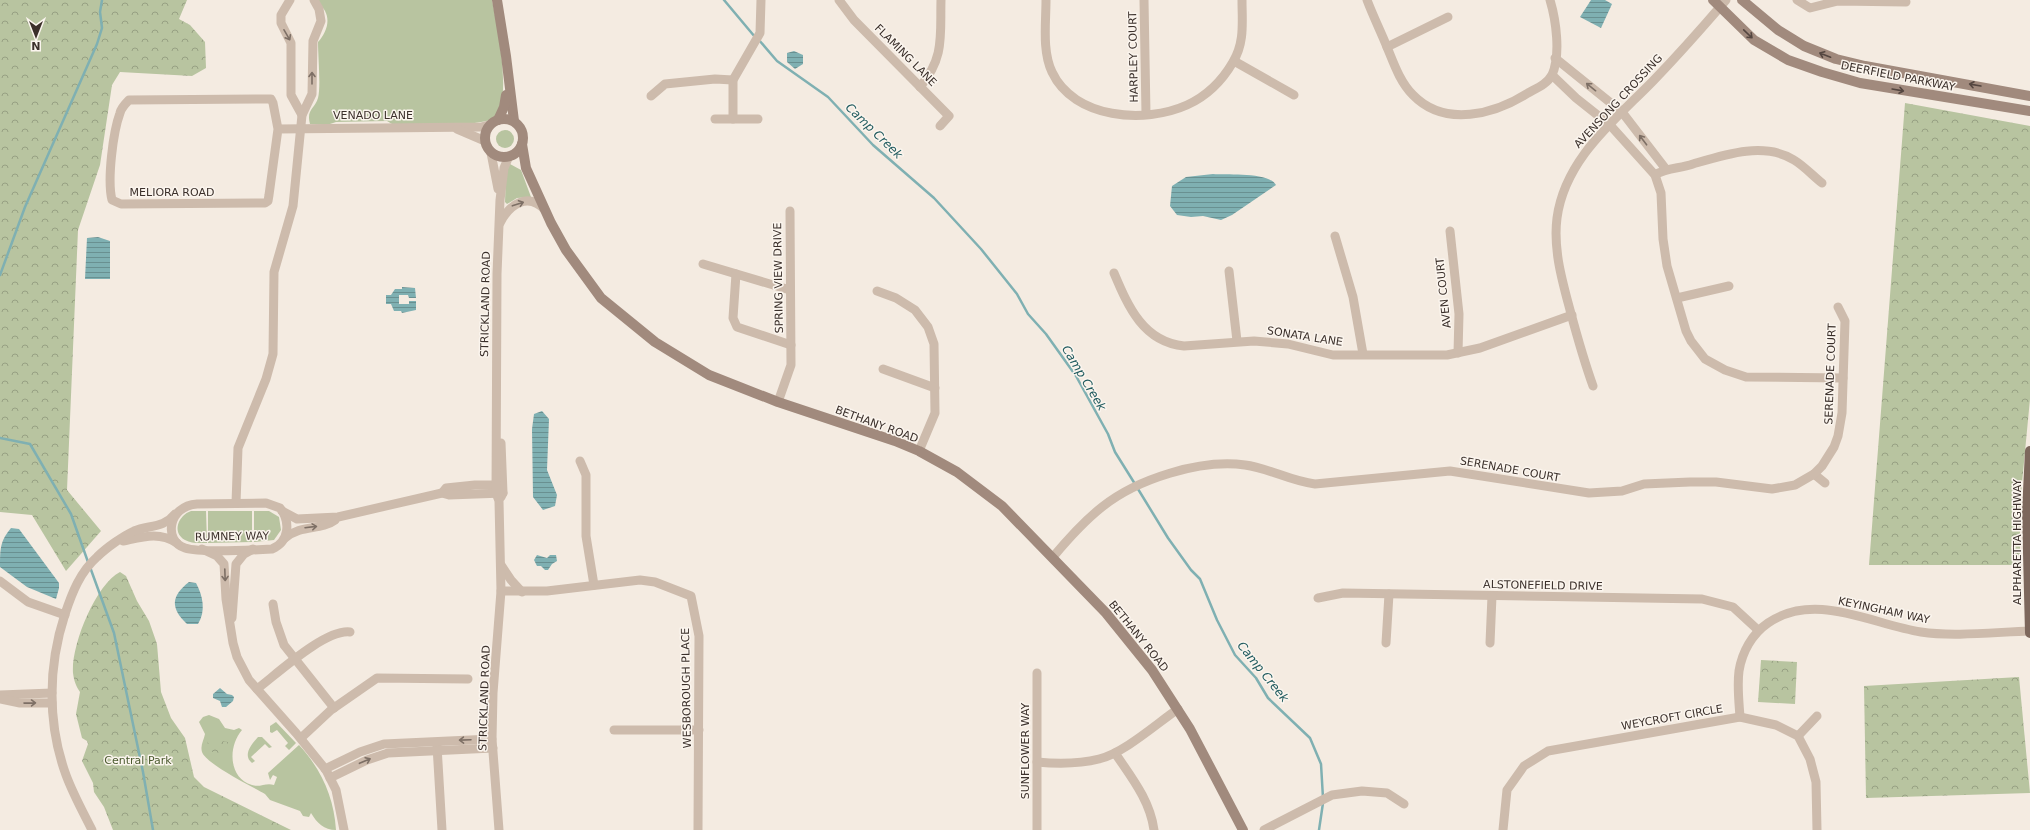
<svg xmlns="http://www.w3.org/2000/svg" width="2030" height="830" viewBox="0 0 2030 830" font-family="'DejaVu Sans',sans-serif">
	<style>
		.green { fill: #b8c4a0 }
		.forest { fill: url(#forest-crowns) }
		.water { fill: url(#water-rules) }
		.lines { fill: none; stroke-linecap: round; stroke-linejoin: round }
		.stream { stroke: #7fb0b2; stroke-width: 2.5 }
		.street { stroke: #cdbbac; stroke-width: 9 }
		.secondary { stroke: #a18a7d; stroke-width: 10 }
		.primary { stroke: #7d675c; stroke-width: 10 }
		.oneway { stroke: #544640 }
		.oneway2 { stroke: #7d6f65 }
		.labels { text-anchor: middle; stroke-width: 3; stroke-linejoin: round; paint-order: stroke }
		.street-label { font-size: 11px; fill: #3b302b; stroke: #fbf5ee }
		.park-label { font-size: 11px; fill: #4a5a2e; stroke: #fbf5ee }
		.water-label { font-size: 12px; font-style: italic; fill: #1f5a5e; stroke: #fbf5ee }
	</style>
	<defs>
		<pattern id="forest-crowns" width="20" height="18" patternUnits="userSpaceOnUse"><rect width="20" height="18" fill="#b8c4a0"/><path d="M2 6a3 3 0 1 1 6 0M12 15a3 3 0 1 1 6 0" fill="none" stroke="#97a083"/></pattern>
		<pattern id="water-rules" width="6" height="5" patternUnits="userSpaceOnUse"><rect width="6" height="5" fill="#7fb0b2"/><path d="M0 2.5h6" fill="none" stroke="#699091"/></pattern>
	</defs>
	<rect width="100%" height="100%" fill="#f4ebe1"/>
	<g class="green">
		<path d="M318,0H492C496,21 515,106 492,119C476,127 413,124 392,124L387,121L336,122L327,125L310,124C306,109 315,109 318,98C321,87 318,56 318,42C325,34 331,22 325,11C323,7 319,5 318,0Z"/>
		<circle cx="505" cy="139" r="9"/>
		<polygon points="510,164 521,170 531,197 517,198 507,204 505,202 506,173"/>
		<path d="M191,511H206L207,543C199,543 192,544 185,540C171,532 179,515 191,511Z"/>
		<polygon points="208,511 252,511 252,542 208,543"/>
		<polygon points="254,511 269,511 279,517 281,530 274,540 254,542"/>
		<path d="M209,715L219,719L225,728L234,730L239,728L242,730C228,746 228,778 252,785C260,788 266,782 274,785L277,777L273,775L270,780L268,773L299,745C321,769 334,797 336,830C324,830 317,823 311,813L309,817L303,816L300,811L270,800L265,794C253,787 206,764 202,752C200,745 204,740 205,734L199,722L203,717Z"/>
		<polygon points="276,722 296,743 289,750 285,746 288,743 277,730 272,733 270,732 270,726"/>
		<path d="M258,737H262L272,747L269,748L265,744L251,757L255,761L252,763C242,755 252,744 258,737Z"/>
	</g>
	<g class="forest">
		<polygon points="0,0 187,0 179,19 190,25 205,42 206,68 192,76 120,72 112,85 100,165 78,230 67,490 101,531 66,571 32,515 0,512"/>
		<polygon points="1905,103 2030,126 2030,399 2020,504 2020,565 1869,565"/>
		<path d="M120,572L126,576L137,601L149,621L157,644L161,692L171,718L185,738L194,777L204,787L291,830H113L104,807L94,792L93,783L82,761L88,744L87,741L82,738L76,714L80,692C76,686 74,681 73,673C71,646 95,585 120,572Z"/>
		<polygon points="1761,660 1797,662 1795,704 1758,702"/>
		<polygon points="2019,677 2030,793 1866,798 1864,686"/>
		<polygon points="208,739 228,742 226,754 207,751"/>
	</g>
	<g class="water">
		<polygon points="1591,0 1605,0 1612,4 1601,28 1580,17"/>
		<polygon points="794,51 803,55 803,64 795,69 787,62 787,53"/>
		<path d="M1213,174C1227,175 1269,172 1276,185L1232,215L1221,220L1203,216L1191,217L1177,215L1170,206L1172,186L1186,177Z"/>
		<polygon points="98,237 110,241 110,279 85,279 87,238"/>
		<polygon points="402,287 415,288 416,298 409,298 408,295 399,295 399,304 409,304 409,301 416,301 416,310 402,313 401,311 394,311 391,304 386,304 386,295 391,295 395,289 402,289"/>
		<polygon points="542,411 549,419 547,470 557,495 555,506 543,510 533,497 532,429 534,414"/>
		<path d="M11,528L19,529L59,583V588L56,599L27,587L0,567C0,549 0,541 11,528Z"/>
		<polygon points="537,555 547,558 550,555 556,555 557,561 552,564 548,570 545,570 541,566 537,566 534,560"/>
		<path d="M189,582L196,583C203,596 206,611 198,624H187C170,608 171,596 189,582Z"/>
		<polygon points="220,688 227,694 232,695 234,697 233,701 226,707 222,707 220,701 213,698 213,694"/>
	</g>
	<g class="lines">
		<g class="stream">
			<polyline points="724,0 755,37"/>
			<polyline points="759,40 777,61 828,97 873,145 934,198 981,249 1017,294 1028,314 1046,334 1076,376 1108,434 1115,452 1135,484"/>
			<polyline points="0,275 25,207 97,44 102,28 100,12 102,0"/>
			<polyline points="0,438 30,444 71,514 88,562"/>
			<polyline points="1138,489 1168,538 1191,570 1200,579 1217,620 1235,655 1256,678 1268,698 1310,738 1321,764 1323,798"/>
			<polyline points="90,567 114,633 143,772 153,830"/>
			<polyline points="1319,830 1323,803"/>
		</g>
		<g class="street">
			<polyline points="290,0 281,15 281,23 291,43 291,95 302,115"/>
			<polyline points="839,0 854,20 949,116 940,126"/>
			<path d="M1046,0C1046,23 1042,51 1052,72C1074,119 1145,124 1187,105C1207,96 1222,81 1233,62C1245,42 1242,22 1242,0"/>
			<polyline points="1144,0 1146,114"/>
			<path d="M1367,0C1373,16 1381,32 1387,47C1394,64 1400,82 1413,95C1445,128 1495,114 1528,93C1537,88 1547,84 1552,75C1561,55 1556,20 1550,0"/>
			<polyline points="1797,0 1810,8 1838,1 1906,2"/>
			<polyline points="1387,47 1448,17"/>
			<polyline points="1555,58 1622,112 1665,168"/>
			<polyline points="1234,61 1294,95"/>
			<polyline points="1552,75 1576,98 1610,125 1655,175 1661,193 1663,239 1667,266 1686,331 1691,341 1705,359 1725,370 1746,377 1843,378"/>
			<path d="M920,87C945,57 940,36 941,0"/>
			<polyline points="651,96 665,84 715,79 733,80"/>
			<polyline points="715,119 758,119"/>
			<polyline points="733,119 733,80 760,33 761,0"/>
			<path d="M278,129L269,195L268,201L265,203L121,204L112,200C107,180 113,132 120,113C121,108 125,104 129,100L271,99L273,103L278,129L481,127L489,125"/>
			<polyline points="457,129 485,141"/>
			<polyline points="491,153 498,189"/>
			<path d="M1655,175C1668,167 1679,169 1693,164C1723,155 1764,141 1794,160C1804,166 1813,176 1822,183"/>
			<path d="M500,223C509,205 528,191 545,210"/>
			<polyline points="1450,231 1459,314 1458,353"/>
			<polyline points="1335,236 1353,297 1363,354"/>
			<polyline points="703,264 790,290"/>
			<polyline points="1229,271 1237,341"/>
			<path d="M1114,273C1128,306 1143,342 1184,346L1254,341L1288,344L1333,355H1447L1480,348L1572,315"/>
			<polyline points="736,274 733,318 737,327 791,345"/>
			<polyline points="877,291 896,298 915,310 928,327 934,344 935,413 919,451"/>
			<polyline points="1677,298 1729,286"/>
			<polyline points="883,369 935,388"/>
			<path d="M1593,386C1584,361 1577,336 1570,310C1562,280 1553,249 1557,218C1565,159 1614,121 1653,81C1678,55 1702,28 1726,0"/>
			<polyline points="778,402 791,365 790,211"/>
			<polyline points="580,461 586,475 586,536 594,585"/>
			<polyline points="1814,474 1825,483"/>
			<polyline points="442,493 446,488 475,485 502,485"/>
			<polyline points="501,497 503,493 501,443"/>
			<polyline points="236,503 238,448 266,379 273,354 274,272 293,206 302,115 312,94 313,41 321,21 319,9 314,0"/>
			<path d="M266,503L280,508C291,522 289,542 272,549C254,550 200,553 185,548C163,541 168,506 197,504Z"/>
			<polyline points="282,511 297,519 338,517 442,493 449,495 503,493"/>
			<path d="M285,538C302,524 320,531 335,520"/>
			<path d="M123,541C142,537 159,531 177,543"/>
			<polyline points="202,549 217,556 224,564 226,599 233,643 237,657 249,680 296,733 326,770 336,790 344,830"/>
			<path d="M1053,557C1068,539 1083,522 1102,507C1137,479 1200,459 1245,465C1269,468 1290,481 1315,484L1450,471L1589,493L1622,491L1644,484L1690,482H1716L1772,489L1795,485L1814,474L1822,466L1834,447L1838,436L1842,413L1845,321L1838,307"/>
			<polyline points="501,565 511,580 522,592"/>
			<polyline points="0,581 28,602 65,615"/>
			<polyline points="501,591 547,591 640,580 655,582 691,596 699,636 698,830"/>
			<polyline points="1318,598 1343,593 1702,599 1733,607 1758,630"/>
			<polyline points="273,604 276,622 284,645 334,708"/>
			<polyline points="232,618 236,564 244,554 253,549"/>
			<polyline points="1386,643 1389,594"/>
			<polyline points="1490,643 1492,596"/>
			<path d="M257,689C277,674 325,629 350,632"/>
			<polyline points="0,695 52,693"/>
			<polyline points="0,699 20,703 52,703"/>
			<path d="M1740,717C1739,702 1737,686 1739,671C1742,652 1752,634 1768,623C1815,591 1871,624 1921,632C1953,637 1997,632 2030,631"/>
			<polyline points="614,730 699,730"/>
			<polyline points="1798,736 1817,716"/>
			<polyline points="301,738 331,710 377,678 468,679"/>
			<polyline points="437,746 442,830"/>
			<path d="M1115,753C1131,777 1150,800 1154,830"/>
			<path d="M1037,762C1058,764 1079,764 1099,759C1124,753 1156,724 1178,709"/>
			<polyline points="325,769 360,752 384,744 492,739"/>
			<polyline points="330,778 367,760 388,753 493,748"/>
			<path d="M92,830C83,812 73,794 66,775C47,723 48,666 65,614C72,593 80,572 97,557C106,548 123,536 134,531C149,525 164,528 175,514"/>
			<polyline points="499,830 492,739 493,693 501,591 499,501 496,493 497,274 500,200 504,168 509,156"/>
			<polyline points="1037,830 1037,673"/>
			<polyline points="1264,830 1332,795 1362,791 1387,793 1404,804"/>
			<polyline points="1503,830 1507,790 1524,766 1548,751 1740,717 1776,725 1798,736 1810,759 1816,782 1817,830"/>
		</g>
		<g class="secondary">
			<polyline points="497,0 506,56 514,121"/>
			<polyline points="1713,0 1754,40 1788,60 1822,72 1860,83 2030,111"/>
			<polyline points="1742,0 1778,30 1804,46 1836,59 1865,66 2030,96"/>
			<circle cx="504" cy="138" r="19"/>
			<polyline points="498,120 504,107 506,95"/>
			<polyline points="522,144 526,168 551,223 566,250 601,298 655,342 709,375 778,402 895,441 919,451 957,472 1002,506 1106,613 1152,670 1190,729 1243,830"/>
		</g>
		<polyline class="primary" points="2030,451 2027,512 2030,633"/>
	</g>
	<defs><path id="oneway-shaft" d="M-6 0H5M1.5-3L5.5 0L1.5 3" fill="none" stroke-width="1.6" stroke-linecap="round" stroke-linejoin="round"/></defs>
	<g class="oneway">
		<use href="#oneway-shaft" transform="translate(1748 34) rotate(44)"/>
		<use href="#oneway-shaft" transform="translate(1825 55) rotate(-159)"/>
		<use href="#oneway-shaft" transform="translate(1975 85) rotate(-170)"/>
		<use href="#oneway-shaft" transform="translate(1898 90) rotate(10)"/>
	</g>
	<g class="oneway2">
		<use href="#oneway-shaft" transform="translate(287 35) rotate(60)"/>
		<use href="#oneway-shaft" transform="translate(312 78) rotate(-90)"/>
		<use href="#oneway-shaft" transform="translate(1591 87) rotate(-141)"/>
		<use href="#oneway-shaft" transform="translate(1643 140) rotate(-127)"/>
		<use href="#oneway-shaft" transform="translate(518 204) rotate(-18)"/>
		<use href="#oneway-shaft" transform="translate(311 527) rotate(-7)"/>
		<use href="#oneway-shaft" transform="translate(225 575) rotate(88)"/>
		<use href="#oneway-shaft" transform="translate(30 703) rotate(-1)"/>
		<use href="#oneway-shaft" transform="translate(465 740) rotate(178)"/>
		<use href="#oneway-shaft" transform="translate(365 761) rotate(-23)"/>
	</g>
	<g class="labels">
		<g class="street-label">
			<text transform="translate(906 55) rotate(45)" y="4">FLAMING LANE</text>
			<text transform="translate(1133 57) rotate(-91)" y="4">HARPLEY COURT</text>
			<text transform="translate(1898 76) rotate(11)" y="4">DEERFIELD PARKWAY</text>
			<text transform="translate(1618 101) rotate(-47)" y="4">AVENSONG CROSSING</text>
			<text x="373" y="119">VENADO LANE</text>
			<text x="172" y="196">MELIORA ROAD</text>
			<text transform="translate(778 278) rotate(-91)" y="4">SPRING VIEW DRIVE</text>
			<text transform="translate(1443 293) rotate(-96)" y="4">AVEN COURT</text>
			<text transform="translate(485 304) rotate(-89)" y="4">STRICKLAND ROAD</text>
			<text transform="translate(1305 336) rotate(9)" y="4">SONATA LANE</text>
			<text transform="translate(1830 374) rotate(-88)" y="4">SERENADE COURT</text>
			<text transform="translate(877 424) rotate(20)" y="4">BETHANY ROAD</text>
			<text transform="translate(1510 469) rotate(10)" y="4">SERENADE COURT</text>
			<text transform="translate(232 536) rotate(-1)" y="4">RUMNEY WAY</text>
			<text transform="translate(2017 542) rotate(-90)" y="4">ALPHARETTA HIGHWAY</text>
			<text transform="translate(1543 585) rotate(1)" y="4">ALSTONEFIELD DRIVE</text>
			<text transform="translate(1884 610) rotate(12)" y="4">KEYINGHAM WAY</text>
			<text transform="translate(1139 636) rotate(51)" y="4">BETHANY ROAD</text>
			<text transform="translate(686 688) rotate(-91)" y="4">WESBOROUGH PLACE</text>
			<text transform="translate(484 698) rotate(-88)" y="4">STRICKLAND ROAD</text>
			<text transform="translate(1672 717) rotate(-10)" y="4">WEYCROFT CIRCLE</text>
			<text transform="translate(1025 751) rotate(-90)" y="4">SUNFLOWER WAY</text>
		</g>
		<g class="park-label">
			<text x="138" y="764">Central Park</text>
		</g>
		<g class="water-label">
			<text transform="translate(874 131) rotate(44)" y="4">Camp Creek</text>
			<text transform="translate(1084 378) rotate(59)" y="4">Camp Creek</text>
			<text transform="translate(1263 672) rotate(51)" y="4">Camp Creek</text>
		</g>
	</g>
	<g transform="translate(36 36) rotate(180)" stroke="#fbf5ee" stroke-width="3" paint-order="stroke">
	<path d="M0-3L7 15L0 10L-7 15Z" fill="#3b302b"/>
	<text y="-6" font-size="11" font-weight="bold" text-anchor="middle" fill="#3b302b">N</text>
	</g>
</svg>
